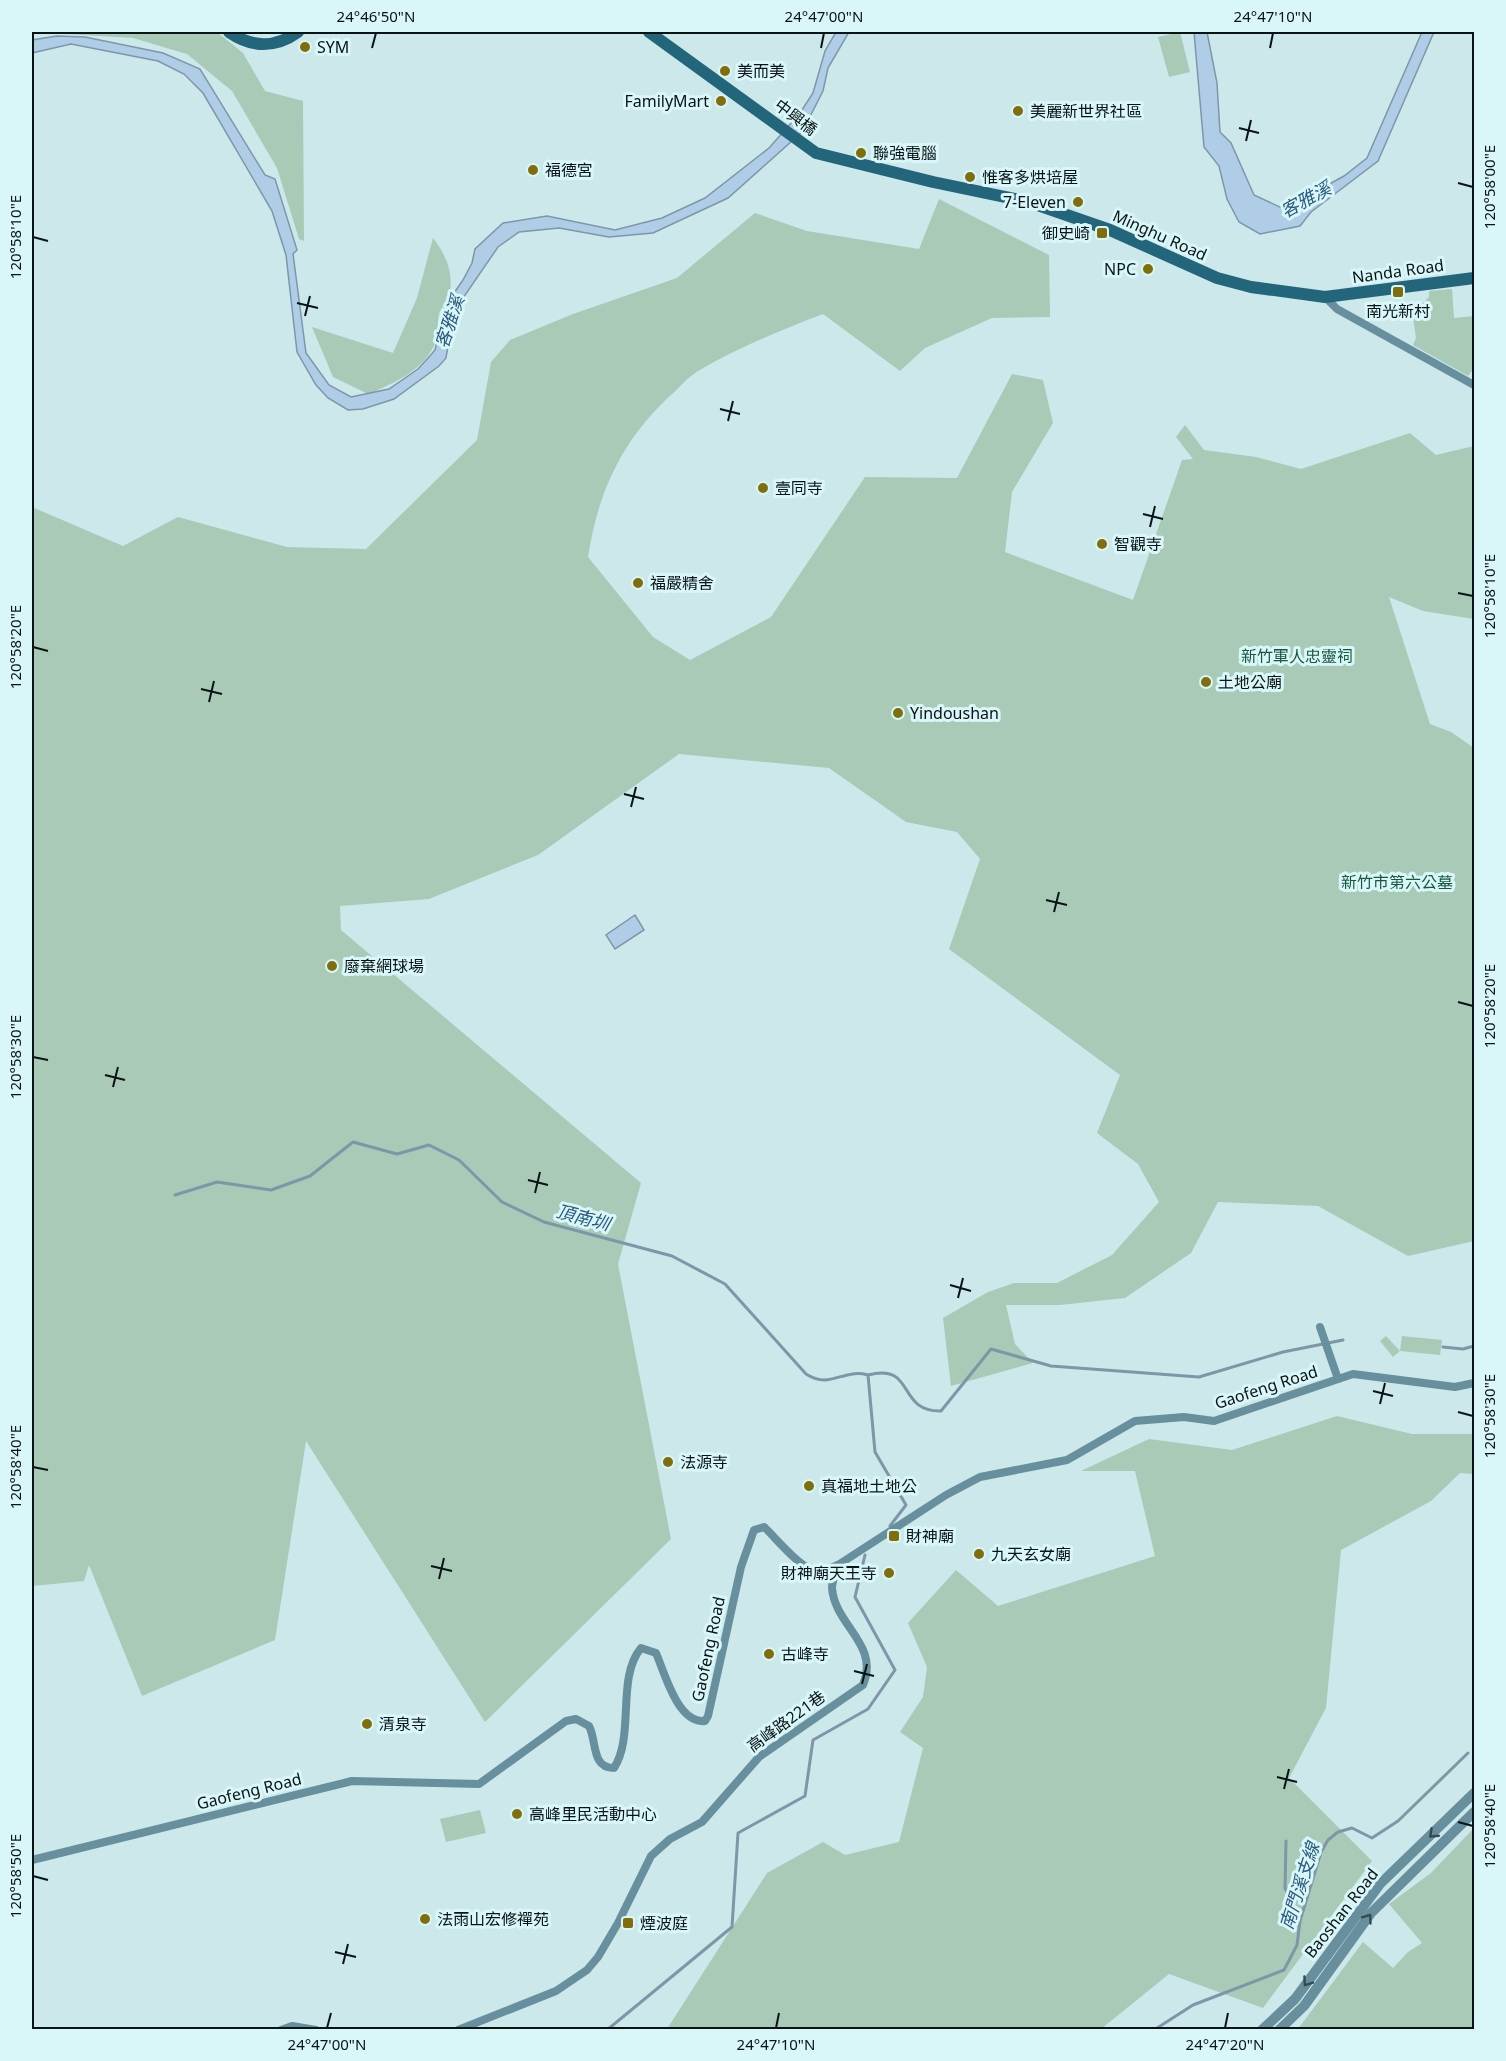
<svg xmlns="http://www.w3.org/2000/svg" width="1506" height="2061" viewBox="0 0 1506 2061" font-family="'Noto Sans','Noto Sans TC',sans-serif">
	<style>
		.green { fill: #a8cab7 }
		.water { fill: #afcde7; stroke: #7e96a8; stroke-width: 1.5 }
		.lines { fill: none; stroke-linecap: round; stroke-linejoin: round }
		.stream { stroke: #7e96a8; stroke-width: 3 }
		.minor { stroke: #678f9d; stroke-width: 8 }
		.tertiary { stroke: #678f9d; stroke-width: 10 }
		.secondary { stroke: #23667c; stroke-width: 12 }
		.oneway { stroke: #344b52 }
		.ticks { fill: none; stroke: #0a1415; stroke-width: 2 }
		.poi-dot { fill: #7f6e0b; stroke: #d9f6f8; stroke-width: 2 }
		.labels { text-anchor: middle; stroke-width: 6; stroke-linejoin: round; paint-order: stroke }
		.poi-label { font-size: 16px; fill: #0a1415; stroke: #d9f6f8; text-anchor: start }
		.street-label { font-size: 16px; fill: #0a1415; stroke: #d9f6f8 }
		.park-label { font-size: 16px; fill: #18573b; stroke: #d9f6f8 }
		.water-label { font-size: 18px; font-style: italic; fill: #29597c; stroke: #d9f6f8 }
		.neatline { fill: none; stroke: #0a1415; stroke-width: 2 }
		.ticks-label { font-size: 15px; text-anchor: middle; fill: #0a1415 }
	</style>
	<rect width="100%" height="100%" fill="#cce8ea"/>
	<g class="green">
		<polygon points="32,32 217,32 243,53 265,91 303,101 304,241 299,239 277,168 232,91 187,54 133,38"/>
		<polygon points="1180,32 1190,72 1169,77 1158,37"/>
		<path d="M939,199L1049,255L1050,317L992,318L925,348L900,371L823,314C781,330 737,348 698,371C688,377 680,387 671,395C622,440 598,492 588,557L653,637L690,660L771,617L865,477L957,478L1012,374L1043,380L1053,423L1012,492L1005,552L1133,600L1182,460L1193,459L1176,437L1185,425L1204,450L1256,457L1301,469L1410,433L1436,455L1474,446V619L1423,611L1389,597L1430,724L1451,732L1474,748V1241L1408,1256L1318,1206L1218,1202L1191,1253L1125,1298L1060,1305H1006L1015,1344L1033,1363L951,1386L943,1318L988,1292L1014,1283H1057L1112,1255L1159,1202L1138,1164L1097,1133L1120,1075L949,949L980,859L957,832L906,822L829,768L679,754L538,855L429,899L340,906L341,930L641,1183L618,1264L671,1539L485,1722L306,1441L275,1640L142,1696L89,1565L84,1581L32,1586V507L123,546L178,517L287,547L366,549L477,440L491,362L510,340L573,314L677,278L755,213L807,231L919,249Z"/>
		<path d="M433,238C446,255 453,271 450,293C448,301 441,307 439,314C437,321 439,330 437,337C429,368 395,383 368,394L333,377L312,327L393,353L417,298Z"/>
		<polygon points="1452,289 1454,318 1474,316 1474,368 1468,376 1413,345 1416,338 1412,309 1421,305 1429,297 1429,291"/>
		<polygon points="1386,1336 1400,1351 1402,1336 1442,1340 1440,1355 1400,1351 1393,1357 1380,1341"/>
		<polygon points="1337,1416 1412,1434 1474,1434 1474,1474 1460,1473 1431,1501 1341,1550 1326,1708 1289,1778 1372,1861 1263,2008 1169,1974 1101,2029 667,2029 767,1873 823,1842 845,1855 899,1842 923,1748 900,1732 923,1697 927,1667 908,1623 956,1570 998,1606 1155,1556 1135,1471 1081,1471 1149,1439 1232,1450"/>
		<polygon points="480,1810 486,1833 446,1842 440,1819"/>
		<polygon points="1474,1828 1474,2029 1298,2029 1363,1942 1393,1968 1408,1952 1422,1943 1389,1904 1431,1873"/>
	</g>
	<g class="water">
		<polygon points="836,32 849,32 828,68 823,91 802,132 728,198 653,233 609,237 559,228 519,232 498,247 463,298 451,329 446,358 439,366 394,399 363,409 348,410 328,398 316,385 297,352 286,255 272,211 203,93 184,74 158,61 71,44 32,53 32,40 57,36 85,37 163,53 200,69 265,175 275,179 297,250 293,254 306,353 329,385 351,397 389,389 418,369 429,357 435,350 445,306 463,280 472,263 475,249 503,223 547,216 615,230 662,218 705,198 769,148 800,113 813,93 825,51"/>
		<polygon points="1194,32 1207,32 1217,83 1220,132 1231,143 1254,195 1284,209 1344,176 1367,158 1422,32 1434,32 1378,161 1311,212 1300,226 1260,234 1239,222 1227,199 1219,166 1204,147"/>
		<polygon points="635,915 644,930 615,949 606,935"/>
	</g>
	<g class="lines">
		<g class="stream">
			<path d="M175,1195L217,1182L271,1190L310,1176L353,1142L397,1154L429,1145L459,1160L502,1202L544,1222L672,1256L725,1284L806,1374C831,1390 842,1368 868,1375"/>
			<polyline points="1443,1347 1463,1349 1474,1346"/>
			<path d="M890,1526L906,1505L875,1452L868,1375C916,1362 896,1412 941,1411L991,1349L1051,1366L1199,1377L1283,1352L1343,1340"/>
			<polyline points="1286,1841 1285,1888 1299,1919"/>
			<polyline points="607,2030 732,1927 738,1833 805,1796 813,1740 868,1709 895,1670 855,1597 865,1555"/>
			<polyline points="1154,2030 1193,2005 1284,1970 1297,1945 1300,1921 1321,1852 1328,1840 1338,1832 1352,1828 1372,1838 1398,1821 1468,1753"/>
		</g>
		<g class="minor">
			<polyline points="1325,297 1337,309 1474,385"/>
			<polyline points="1320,1327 1338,1379"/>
			<path d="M32,1860L352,1781L479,1784L566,1721L576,1719L589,1726C597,1741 591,1768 614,1768C635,1736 616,1678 641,1648L656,1653C665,1674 678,1724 705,1721L708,1716L741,1567L754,1530L764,1527C776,1538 800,1568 815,1571C822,1572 831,1568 838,1565L946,1495L980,1477L1067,1460L1135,1421L1184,1417L1214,1421L1353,1374L1455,1387L1474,1383"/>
			<polyline points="281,2030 292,2026 316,2030"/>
			<path d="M458,2030L556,1991L587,1970L598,1957L618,1923L651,1856L670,1839L702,1822L759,1757L863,1685C880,1644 835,1626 832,1588C832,1581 836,1572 838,1565"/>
		</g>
		<g class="tertiary">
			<polyline points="1262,2030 1295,1999 1380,1884 1474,1793"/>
			<polyline points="1279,2030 1304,2006 1371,1913 1474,1812"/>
		</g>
		<g class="secondary">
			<path d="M229,32C252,48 276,48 298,32"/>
			<polyline points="649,32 816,153 933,182 1029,202 1110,230 1217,278 1251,287 1325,297 1474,278"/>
		</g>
	</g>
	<defs><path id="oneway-chevron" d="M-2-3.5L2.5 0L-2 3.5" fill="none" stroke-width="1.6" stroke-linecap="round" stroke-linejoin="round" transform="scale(1.5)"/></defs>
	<g class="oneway">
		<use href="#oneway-chevron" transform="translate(1433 1834) rotate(137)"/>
		<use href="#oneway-chevron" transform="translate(1368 1918) rotate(-54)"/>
		<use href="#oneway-chevron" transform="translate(1307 1982) rotate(125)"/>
	</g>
	<path class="ticks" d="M372,48L376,33M821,48L824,33M1270,48L1273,33M1239,128L1259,133M1246,141L1251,120M1458,183L1473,187M33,237L48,241M297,303L318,308M305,316L310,296M720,409L740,414M728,421L733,401M1143,514L1163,519M1150,527L1155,506M1458,593L1473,596M33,647L48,651M201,689L222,694M209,702L214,681M624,794L644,799M631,807L636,787M1046,900L1067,905M1054,912L1059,892M1458,1002L1473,1006M33,1057L48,1060M105,1075L125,1080M113,1087L118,1067M528,1180L548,1185M535,1193L540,1172M950,1285L971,1291M958,1298L963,1278M1373,1391L1393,1396M1380,1404L1385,1383M1458,1412L1473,1416M33,1467L48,1470M431,1566L452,1571M439,1579L444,1558M854,1671L874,1676M862,1684L867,1664M1277,1777L1297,1782M1284,1789L1289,1769M1458,1822L1473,1826M33,1876L48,1880M335,1952L356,1957M343,1964L348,1944M327,2028L331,2013M776,2028L779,2013M1225,2028L1228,2013"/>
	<g class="poi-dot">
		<circle cx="305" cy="47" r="6"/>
		<circle cx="725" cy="71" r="6"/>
		<circle cx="721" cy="101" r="6"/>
		<circle cx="1018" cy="111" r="6"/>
		<circle cx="861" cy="153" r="6"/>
		<circle cx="533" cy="170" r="6"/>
		<circle cx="970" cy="177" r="6"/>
		<circle cx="1078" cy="202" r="6"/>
		<rect x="1096" y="227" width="12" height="12" rx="3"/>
		<circle cx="1148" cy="269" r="6"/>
		<rect x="1392" y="286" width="12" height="12" rx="3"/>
		<circle cx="763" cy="488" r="6"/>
		<circle cx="1102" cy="544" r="6"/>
		<circle cx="638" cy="583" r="6"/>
		<circle cx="1206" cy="682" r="6"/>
		<circle cx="898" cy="713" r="6"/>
		<circle cx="332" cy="966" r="6"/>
		<circle cx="668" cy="1462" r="6"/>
		<circle cx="809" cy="1486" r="6"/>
		<rect x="888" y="1530" width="12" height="12" rx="3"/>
		<circle cx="979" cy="1554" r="6"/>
		<circle cx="889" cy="1573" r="6"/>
		<circle cx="769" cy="1654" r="6"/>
		<circle cx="367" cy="1724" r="6"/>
		<circle cx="517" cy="1814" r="6"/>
		<circle cx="425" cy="1919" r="6"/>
		<rect x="622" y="1917" width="12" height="12" rx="3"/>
	</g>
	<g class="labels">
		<g class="poi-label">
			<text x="317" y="53">SYM</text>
			<text x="737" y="77">美而美</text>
			<text x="709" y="107" text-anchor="end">FamilyMart</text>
			<text x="1030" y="117">美麗新世界社區</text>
			<text x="873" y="159">聯強電腦</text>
			<text x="545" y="176">福德宮</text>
			<text x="982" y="183">惟客多烘培屋</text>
			<text x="1066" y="208" text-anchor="end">7-Eleven</text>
			<text x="1090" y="239" text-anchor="end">御史崎</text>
			<text x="1136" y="275" text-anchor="end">NPC</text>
			<text x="1398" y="317" text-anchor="middle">南光新村</text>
			<text x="775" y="494">壹同寺</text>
			<text x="1114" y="550">智觀寺</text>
			<text x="650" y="589">福嚴精舍</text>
			<text x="1218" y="688">土地公廟</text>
			<text x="910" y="719">Yindoushan</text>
			<text x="344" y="972">廢棄網球場</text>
			<text x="680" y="1468">法源寺</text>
			<text x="821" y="1492">真福地土地公</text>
			<text x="906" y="1542">財神廟</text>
			<text x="991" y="1560">九天玄女廟</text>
			<text x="877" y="1579" text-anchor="end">財神廟天王寺</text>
			<text x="781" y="1660">古峰寺</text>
			<text x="379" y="1730">清泉寺</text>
			<text x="529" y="1820">高峰里民活動中心</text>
			<text x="437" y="1925">法雨山宏修禪苑</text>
			<text x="640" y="1929">煙波庭</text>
		</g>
		<g class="street-label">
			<text transform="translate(796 117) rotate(37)" y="6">中興橋</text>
			<text transform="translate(1160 235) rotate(24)" y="6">Minghu Road</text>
			<text transform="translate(1398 271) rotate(-8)" y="6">Nanda Road</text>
			<text transform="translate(1266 1387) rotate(-18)" y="6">Gaofeng Road</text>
			<text transform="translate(708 1649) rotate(-78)" y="6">Gaofeng Road</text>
			<text transform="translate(786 1721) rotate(-36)" y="6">高峰路221巷</text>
			<text transform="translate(249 1791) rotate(-14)" y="6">Gaofeng Road</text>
			<text transform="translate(1341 1913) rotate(-52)" y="6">Baoshan Road</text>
		</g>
		<g class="park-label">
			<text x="1297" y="662">新竹軍人忠靈祠</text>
			<text x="1397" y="888">新竹市第六公墓</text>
		</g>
		<g class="water-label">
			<text transform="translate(1306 200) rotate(-29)" y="6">客雅溪</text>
			<text transform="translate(450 322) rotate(-71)" y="6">客雅溪</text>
			<text transform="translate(583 1218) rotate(15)" y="6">頂南圳</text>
			<text transform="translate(1300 1886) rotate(-72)" y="6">南門溪支線</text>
		</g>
	</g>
	<rect width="1506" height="2061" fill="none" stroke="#d9f6f8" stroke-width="66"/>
	<rect x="33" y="33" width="1440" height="1995" class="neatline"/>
	<g class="ticks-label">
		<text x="376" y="22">24°46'50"N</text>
		<text x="824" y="22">24°47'00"N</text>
		<text x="1273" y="22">24°47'10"N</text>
		<text transform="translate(1490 187) rotate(-90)" y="5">120°58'00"E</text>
		<text transform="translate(16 237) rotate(-90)" y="5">120°58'10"E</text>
		<text transform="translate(1490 596) rotate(-90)" y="5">120°58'10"E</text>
		<text transform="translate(16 647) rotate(-90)" y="5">120°58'20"E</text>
		<text transform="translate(1490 1006) rotate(-90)" y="5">120°58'20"E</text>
		<text transform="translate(16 1057) rotate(-90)" y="5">120°58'30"E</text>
		<text transform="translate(1490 1416) rotate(-90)" y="5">120°58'30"E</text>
		<text transform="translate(16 1467) rotate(-90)" y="5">120°58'40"E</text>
		<text transform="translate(1490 1826) rotate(-90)" y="5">120°58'40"E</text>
		<text transform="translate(16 1876) rotate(-90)" y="5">120°58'50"E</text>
		<text x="327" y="2050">24°47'00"N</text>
		<text x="776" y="2050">24°47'10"N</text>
		<text x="1225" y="2050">24°47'20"N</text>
	</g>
</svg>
